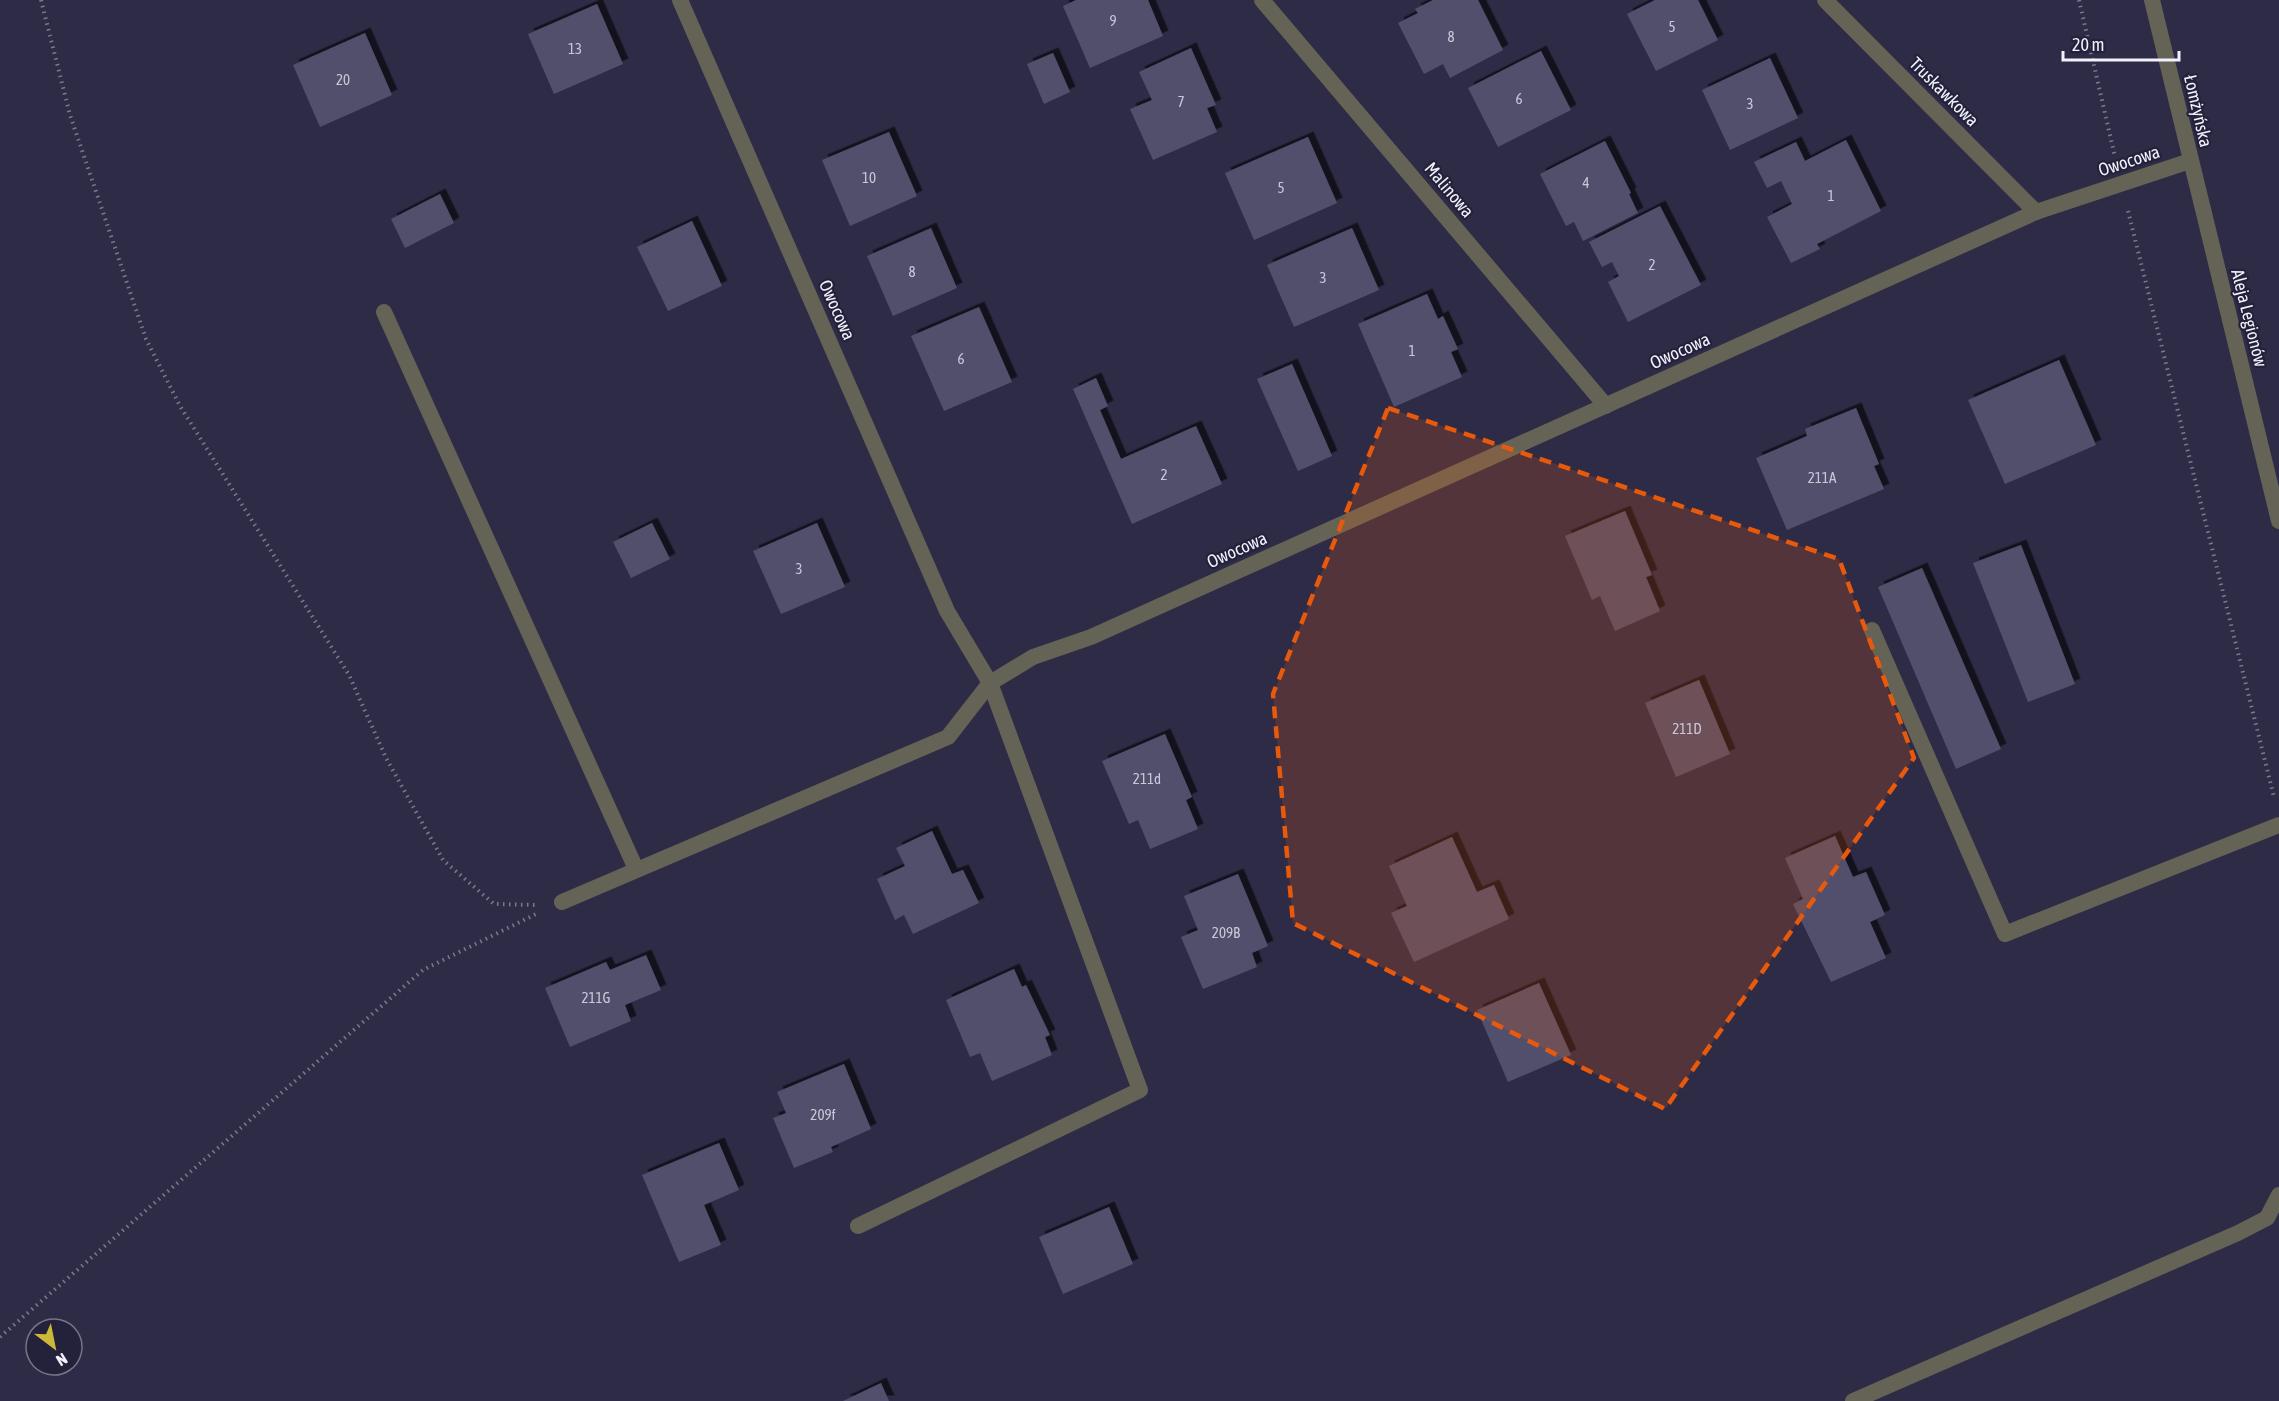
<svg xmlns="http://www.w3.org/2000/svg" width="2279" height="1401" viewBox="0 0 2279 1401" font-family="'Asap Condensed',sans-serif">
	<style>
		.building { fill: #514f6c; filter: url(#shadow) }
		.lines { fill: none; stroke-linecap: round; stroke-linejoin: round }
		.path { stroke: #7b798e; stroke-width: 4; stroke-dasharray: 1.5 4.5; stroke-linecap: butt }
		.service { stroke: #656355; stroke-width: 16 }
		.minor { stroke: #656355; stroke-width: 16 }
		.marked { fill: #e8590c; fill-opacity: 0.2; stroke: #e8590c; stroke-width: 4.5; stroke-dasharray: 12 8; stroke-linejoin: round }
		.labels { text-anchor: middle; stroke-width: 4.5; stroke-linejoin: round; paint-order: stroke }
		.number-label { font-size: 15px; fill: #cac8d8 }
		.street-label { font-size: 18px; fill: #f2f1fc; stroke: #24213b }
	</style>
	<defs>
		<filter id="shadow"><feDropShadow dx="5.5" dy="-5.5" stdDeviation="0" flood-color="#0009"/></filter>
	</defs>
	<rect width="100%" height="100%" fill="#2e2b46"/>
	<g class="building">
		<polygon points="1076,0 1148,0 1163,36 1090,68 1063,6"/>
		<polygon points="1433,0 1478,0 1503,50 1450,78 1443,64 1424,74 1398,23 1418,13 1415,9"/>
		<polygon points="1655,0 1698,0 1718,40 1656,71 1627,14"/>
		<polygon points="597,4 623,64 554,94 528,34"/>
		<polygon points="365,33 392,95 320,127 293,65"/>
		<polygon points="1191,48 1216,105 1207,108 1217,132 1153,160 1130,109 1152,100 1139,72"/>
		<polygon points="1541,51 1571,110 1498,147 1468,88"/>
		<polygon points="1053,53 1070,92 1044,104 1027,64"/>
		<polygon points="1770,58 1798,118 1730,150 1702,90"/>
		<polygon points="889,132 917,196 850,226 822,160"/>
		<polygon points="1308,137 1337,203 1254,240 1225,173"/>
		<polygon points="1846,140 1881,211 1817,244 1820,249 1791,263 1767,217 1792,204 1781,181 1767,188 1754,162 1796,142 1805,161"/>
		<polygon points="1605,141 1631,193 1629,194 1638,213 1583,241 1574,222 1566,226 1540,174"/>
		<polygon points="440,194 454,223 405,248 391,219"/>
		<polygon points="1660,206 1701,285 1628,322 1608,282 1619,276 1612,262 1602,267 1589,242"/>
		<polygon points="692,221 722,286 668,311 637,247"/>
		<polygon points="931,228 957,288 893,316 867,256"/>
		<polygon points="1352,228 1379,290 1294,327 1267,265"/>
		<polygon points="1427,294 1438,319 1443,316 1458,349 1451,352 1462,377 1394,407 1358,324"/>
		<polygon points="979,307 1012,382 944,411 911,336"/>
		<polygon points="2059,360 2096,445 2005,484 1968,400"/>
		<polygon points="1292,364 1332,456 1298,471 1257,379"/>
		<polygon points="1096,378 1108,406 1100,410 1121,459 1196,426 1222,484 1132,524 1073,389"/>
		<polygon points="1856,408 1879,464 1874,466 1884,489 1787,530 1756,458 1807,436 1805,429"/>
		<polygon points="1625,511 1652,575 1646,577 1660,611 1615,631 1600,596 1592,600 1565,536"/>
		<polygon points="652,523 670,559 631,578 613,542"/>
		<polygon points="817,523 845,587 781,614 753,551"/>
		<polygon points="2021,545 2075,684 2028,702 1973,563"/>
		<polygon points="1922,568 2001,749 1956,769 1878,587"/>
		<polygon points="1699,680 1730,754 1676,777 1645,703"/>
		<polygon points="1165,734 1192,797 1186,800 1198,829 1150,849 1138,820 1129,824 1102,761"/>
		<polygon points="932,831 952,874 963,870 979,903 913,934 904,915 895,920 877,879 905,866 896,848"/>
		<polygon points="1835,836 1853,877 1866,872 1885,915 1870,922 1886,958 1831,982 1793,904 1803,899 1785,858"/>
		<polygon points="1452,837 1477,892 1494,885 1509,919 1414,962 1391,913 1407,906 1389,866"/>
		<polygon points="1238,874 1268,946 1252,953 1257,967 1203,989 1181,937 1198,930 1184,896"/>
		<polygon points="646,955 661,990 625,1005 631,1021 570,1047 545,988 606,962 610,970"/>
		<polygon points="1014,969 1022,987 1026,985 1050,1035 1045,1037 1052,1055 992,1081 980,1053 970,1057 946,1000"/>
		<polygon points="1539,983 1571,1055 1508,1082 1477,1010"/>
		<polygon points="844,1064 871,1129 831,1147 833,1152 794,1168 773,1118 786,1113 777,1092"/>
		<polygon points="719,1143 739,1190 704,1205 721,1245 679,1262 642,1175"/>
		<polygon points="1109,1207 1133,1264 1063,1294 1039,1237"/>
		<polygon points="881,1383 889,1401 843,1401"/>
	</g>
	<g class="lines">
		<g class="path">
			<polyline points="41,0 70,115 146,339 180,406 349,675 386,758 443,860 494,904 535,905"/>
			<polyline points="2079,0 2115,157"/>
			<polyline points="2128,211 2274,797"/>
			<polyline points="0,1337 423,970 536,914"/>
		</g>
		<g class="service">
			<polyline points="1872,630 2005,934 2279,825"/>
			<polyline points="858,1226 1140,1090 990,683"/>
			<polyline points="1853,1401 2238,1233 2267,1218 2279,1195"/>
		</g>
		<g class="minor">
			<polyline points="680,0 947,611 990,683"/>
			<polyline points="1262,0 1606,406"/>
			<polyline points="1825,0 2036,212"/>
			<polyline points="2152,0 2279,521"/>
			<polyline points="384,312 636,869"/>
			<polyline points="562,902 948,737 990,683 1033,657 1091,637 2036,212 2190,161"/>
		</g>
	</g>
	<path class="marked" d="M1388,408L1839,559L1914,758L1665,1109L1293,923L1273,694Z"/>
	<g class="labels">
		<g class="number-label">
			<text x="1113" y="26">9</text>
			<text x="1672" y="32">5</text>
			<text x="1451" y="42">8</text>
			<text x="575" y="54">13</text>
			<text x="343" y="85">20</text>
			<text x="1519" y="104">6</text>
			<text x="1181" y="107">7</text>
			<text x="1750" y="109">3</text>
			<text x="869" y="183">10</text>
			<text x="1586" y="188">4</text>
			<text x="1281" y="193">5</text>
			<text x="1831" y="201">1</text>
			<text x="1652" y="270">2</text>
			<text x="912" y="277">8</text>
			<text x="1323" y="283">3</text>
			<text x="1412" y="356">1</text>
			<text x="961" y="364">6</text>
			<text x="1164" y="480">2</text>
			<text x="1822" y="483">211A</text>
			<text x="799" y="574">3</text>
			<text x="1687" y="734">211D</text>
			<text x="1147" y="784">211d</text>
			<text x="1226" y="938">209B</text>
			<text x="596" y="1003">211G</text>
			<text x="823" y="1120">209f</text>
		</g>
		<g class="street-label">
			<text transform="translate(1944 92) rotate(45)" y="6">Truskawkowa</text>
			<text transform="translate(2198 111) rotate(77)" y="6">Łomżyńska</text>
			<text transform="translate(2129 161) rotate(-18)" y="6">Owocowa</text>
			<text transform="translate(1449 190) rotate(50)" y="6">Malinowa</text>
			<text transform="translate(837 310) rotate(66)" y="6">Owocowa</text>
			<text transform="translate(2249 318) rotate(76)" y="6">Aleja Legionów</text>
			<text transform="translate(1680 351) rotate(-24)" y="6">Owocowa</text>
			<text transform="translate(1237 550) rotate(-24)" y="6">Owocowa</text>
		</g>
	</g>
	<g transform="translate(54 1347) rotate(148)"><circle r="28" fill="#24213b" stroke="#767488" stroke-width="1.5"/>
	<path d="M0-4.5L10 22L0 15L-10 22Z" fill="#cdb938"/>
	<text y="-9" font-size="16" font-weight="bold" text-anchor="middle" fill="#f2f1fc">N</text>
	</g>
	<path d="M2063 51v9h116v-9" fill="none" stroke="#f2f1fc" stroke-width="3"/>
	<text x="2072" y="51" font-size="18" fill="#f2f1fc" stroke="#24213b" stroke-width="4.5" paint-order="stroke">20 m</text>
</svg>
